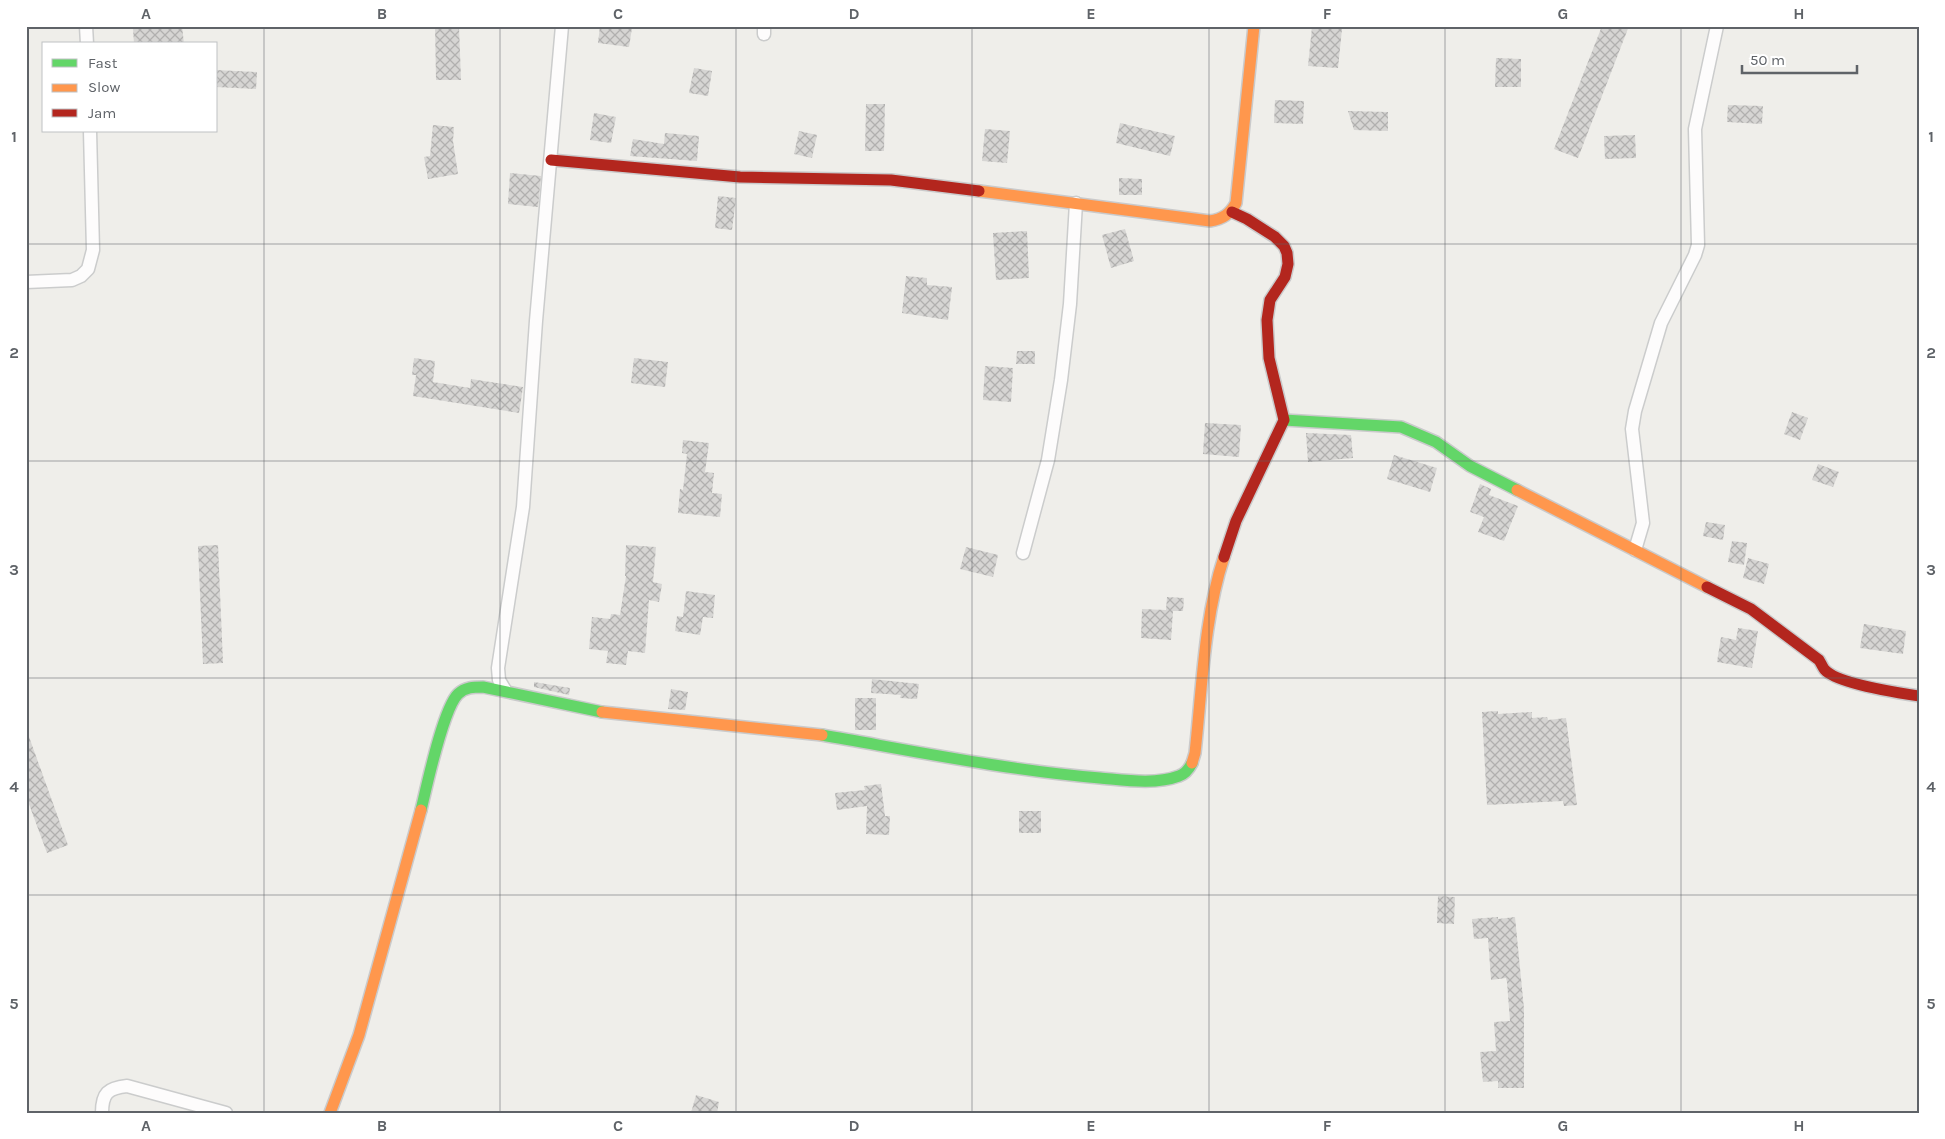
<svg xmlns="http://www.w3.org/2000/svg" width="1945" height="1139" viewBox="0 0 1945 1139" font-family="Karla,sans-serif">
	<style>
		.building { fill: url(#building-cross-hatch) }
		.lines { fill: none; stroke-linecap: round; stroke-linejoin: round }
		.street-casing { stroke: #cbcccc; stroke-width: 15 }
		.fast-casing { stroke: #cacacb; stroke-width: 14 }
		.slow-casing { stroke: #cacacb; stroke-width: 14 }
		.jam-casing { stroke: #cacacb; stroke-width: 14 }
		.street { stroke: #fdfcfc; stroke-width: 12 }
		.fast { stroke: #63d668; stroke-width: 11 }
		.slow { stroke: #ff974d; stroke-width: 11 }
		.jam { stroke: #b3261e; stroke-width: 11 }
		.grid { fill: none; stroke: #5f6368; stroke-width: 1; stroke-opacity: 0.55 }
		.neatline { fill: none; stroke: #5f6368; stroke-width: 2 }
		.grid-label { font-size: 16px; text-anchor: middle; font-weight: bold; fill: #5f6368 }
	</style>
	<defs>
		<pattern id="building-cross-hatch" width="8" height="8" patternUnits="userSpaceOnUse" patternTransform="scale(1.25)"><rect width="8" height="8" fill="#d6d5d3"/><path d="M0 0l8 8M0 8l8-8" fill="none" stroke="#b1b0af"/></pattern>
	</defs>
	<rect width="100%" height="100%" fill="#efeeea"/>
	<g class="building">
		<polygon points="160,26 182,26 184,44 134,44 133,28"/>
		<polygon points="435,26 459,26 461,80 436,80"/>
		<polygon points="600,26 632,28 629,47 598,43"/>
		<polygon points="1602,26 1629,26 1578,158 1554,149"/>
		<polygon points="1312,27 1342,29 1338,68 1308,66"/>
		<polygon points="1496,58 1521,59 1521,87 1495,87"/>
		<polygon points="694,68 712,71 708,96 689,93"/>
		<polygon points="216,70 257,72 256,89 216,87"/>
		<polygon points="1275,100 1304,101 1303,124 1274,123"/>
		<polygon points="866,104 885,104 884,151 865,151"/>
		<polygon points="1728,105 1763,106 1762,124 1727,122"/>
		<polygon points="1348,111 1388,112 1388,131 1354,130"/>
		<polygon points="594,113 616,117 611,143 590,140"/>
		<polygon points="1120,123 1175,136 1170,156 1116,143"/>
		<polygon points="433,125 454,127 453,141 458,174 428,179 424,157 430,156"/>
		<polygon points="985,129 1010,131 1007,163 982,161"/>
		<polygon points="799,131 817,135 812,158 794,154"/>
		<polygon points="665,133 699,136 697,161 630,156 633,139 664,144"/>
		<polygon points="1635,135 1636,158 1605,159 1604,136"/>
		<polygon points="510,173 541,176 538,207 508,204"/>
		<polygon points="1119,178 1142,179 1142,195 1119,195"/>
		<polygon points="718,196 736,198 732,230 715,228"/>
		<polygon points="1125,229 1134,261 1111,268 1102,235"/>
		<polygon points="1027,231 1029,278 996,280 993,233"/>
		<polygon points="906,276 927,278 927,285 952,287 948,320 902,313"/>
		<polygon points="1017,351 1035,351 1035,364 1016,364"/>
		<polygon points="414,358 435,361 433,382 470,388 471,379 523,387 519,413 413,396 416,375 412,375"/>
		<polygon points="634,358 668,362 665,387 631,383"/>
		<polygon points="985,366 1013,368 1011,402 983,400"/>
		<polygon points="1792,412 1808,418 1800,440 1784,434"/>
		<polygon points="1205,423 1241,425 1239,457 1203,454"/>
		<polygon points="1306,433 1351,435 1353,458 1308,462"/>
		<polygon points="683,440 709,443 705,472 714,473 712,493 722,494 720,517 678,513 680,489 683,490 687,454 682,453"/>
		<polygon points="1394,455 1437,468 1430,492 1387,479"/>
		<polygon points="1818,464 1839,472 1833,487 1812,480"/>
		<polygon points="1480,484 1491,489 1489,495 1518,506 1504,541 1478,532 1484,517 1470,512"/>
		<polygon points="1706,522 1725,525 1723,540 1703,536"/>
		<polygon points="1732,541 1747,543 1744,565 1728,562"/>
		<polygon points="218,545 223,663 203,664 198,546"/>
		<polygon points="626,545 656,547 653,582 662,584 659,602 649,600 645,653 628,651 626,665 606,663 608,651 589,649 592,617 610,619 611,614 620,615 626,576 625,576"/>
		<polygon points="966,547 998,555 993,577 960,569"/>
		<polygon points="1748,558 1769,564 1764,584 1743,578"/>
		<polygon points="686,591 715,595 713,618 703,617 700,635 675,631 677,616 683,617"/>
		<polygon points="1167,597 1184,598 1183,611 1173,611 1171,640 1141,638 1142,609 1166,610"/>
		<polygon points="1864,624 1906,631 1903,654 1860,648"/>
		<polygon points="1738,628 1758,631 1752,668 1717,662 1721,637 1736,640"/>
		<polygon points="872,679 919,684 917,699 900,698 901,695 871,693"/>
		<polygon points="534,682 570,688 569,695 534,687"/>
		<polygon points="671,689 688,692 685,710 668,709"/>
		<rect x="855" y="698" width="21" height="32"/>
		<polygon points="1498,711 1498,714 1532,712 1532,718 1547,717 1548,720 1566,718 1577,805 1564,806 1563,801 1487,805 1482,712"/>
		<polygon points="26,734 28,734 68,845 47,853 26,796"/>
		<polygon points="881,784 885,816 890,816 889,835 866,834 867,806 837,810 835,793 865,790 864,786"/>
		<rect x="1019" y="811" width="22" height="22"/>
		<polygon points="1438,896 1455,897 1454,924 1437,923"/>
		<polygon points="1498,917 1498,919 1515,917 1524,1009 1524,1088 1498,1088 1498,1081 1483,1082 1480,1052 1496,1051 1494,1022 1510,1021 1507,982 1506,978 1491,980 1488,938 1474,939 1472,919"/>
		<polygon points="696,1095 719,1102 717,1113 691,1113"/>
	</g>
	<g class="lines">
		<g class="street-casing">
			<g id="street">
				<polyline points="86,26 87,44"/>
				<polyline points="764,34 764,26"/>
				<polyline points="26,282 72,280 81,276 88,269 93,250 90,131"/>
				<polyline points="1635,550 1643,523 1632,429 1635,411 1661,323 1695,255 1698,245 1695,129 1717,26"/>
				<polyline points="1023,553 1048,460 1061,380 1070,304 1076,203"/>
				<polyline points="505,690 499,680 498,668 523,507 536,321 562,26"/>
				<path d="M102,1113C102,1093 108,1088 127,1086L226,1113"/>
			</g>
		</g>
		<g class="fast-casing">
			<g id="fast">
				<polyline points="1284,420 1401,427 1436,442 1470,466 1517,490"/>
				<path d="M822,735C914,751 1006,770 1100,778C1124,780 1155,785 1179,776C1185,774 1189,769 1192,763"/>
				<path d="M421,810C427,785 443,709 458,694C465,687 474,687 483,687L602,712"/>
			</g>
		</g>
		<g class="slow-casing">
			<g id="slow">
				<path d="M979,191L1210,221C1223,219 1230,214 1236,203L1254,26"/>
				<polyline points="1517,490 1707,587"/>
				<polyline points="602,712 822,735"/>
				<path d="M1192,763L1195,753C1202,689 1204,617 1224,557"/>
				<polyline points="330,1113 359,1035 421,810"/>
			</g>
		</g>
		<g class="jam-casing">
			<g id="jam">
				<polyline points="551,160 740,177 891,180 979,191"/>
				<polyline points="1224,557 1236,521 1284,420 1269,358 1267,320 1270,300 1285,277 1288,264 1287,253 1284,246 1275,237 1247,219 1232,212"/>
				<path d="M1707,587L1751,609L1819,660C1821,663 1823,668 1825,670C1838,684 1899,693 1919,696"/>
			</g>
		</g>
		<use href="#street" class="street"/>
		<use href="#fast" class="fast"/>
		<use href="#slow" class="slow"/>
		<use href="#jam" class="jam"/>
	</g>
	<path class="grid" d="M264,26V1113M500,26V1113M736,26V1113M972,26V1113M1209,26V1113M1445,26V1113M1681,26V1113M26,244H1919M26,461H1919M26,678H1919M26,895H1919"/>
	<rect width="1945" height="1139" fill="none" stroke="#ffffff" stroke-width="55"/>
	<rect x="42" y="42" width="175" height="90" fill="#ffffff" stroke="#bfc1c3"/>
	<rect x="52" y="59" width="25" height="8" fill="#63d668" stroke="#bfc1c3"/>
	<text x="88" y="68" font-size="15" fill="#5f6368">Fast</text>
	<rect x="52" y="84" width="25" height="8" fill="#ff974d" stroke="#bfc1c3"/>
	<text x="88" y="92" font-size="15" fill="#5f6368">Slow</text>
	<rect x="52" y="109" width="25" height="8" fill="#b3261e" stroke="#bfc1c3"/>
	<text x="88" y="118" font-size="15" fill="#5f6368">Jam</text>
	<path d="M1742 65v8h115v-8" fill="none" stroke="#5f6368" stroke-width="2.5"/>
	<text x="1750" y="65" font-size="15" fill="#5f6368" stroke="#ffffff" stroke-width="4" paint-order="stroke">50 m</text>
	<rect x="28" y="28" width="1890" height="1084" class="neatline"/>
	<g class="grid-label">
		<text x="146" y="19">A</text>
		<text x="382" y="19">B</text>
		<text x="618" y="19">C</text>
		<text x="854" y="19">D</text>
		<text x="1091" y="19">E</text>
		<text x="1327" y="19">F</text>
		<text x="1563" y="19">G</text>
		<text x="1799" y="19">H</text>
		<text x="14" y="142">1</text>
		<text x="1931" y="142">1</text>
		<text x="14" y="358">2</text>
		<text x="1931" y="358">2</text>
		<text x="14" y="575">3</text>
		<text x="1931" y="575">3</text>
		<text x="14" y="792">4</text>
		<text x="1931" y="792">4</text>
		<text x="14" y="1009">5</text>
		<text x="1931" y="1009">5</text>
		<text x="146" y="1131">A</text>
		<text x="382" y="1131">B</text>
		<text x="618" y="1131">C</text>
		<text x="854" y="1131">D</text>
		<text x="1091" y="1131">E</text>
		<text x="1327" y="1131">F</text>
		<text x="1563" y="1131">G</text>
		<text x="1799" y="1131">H</text>
	</g>
</svg>
